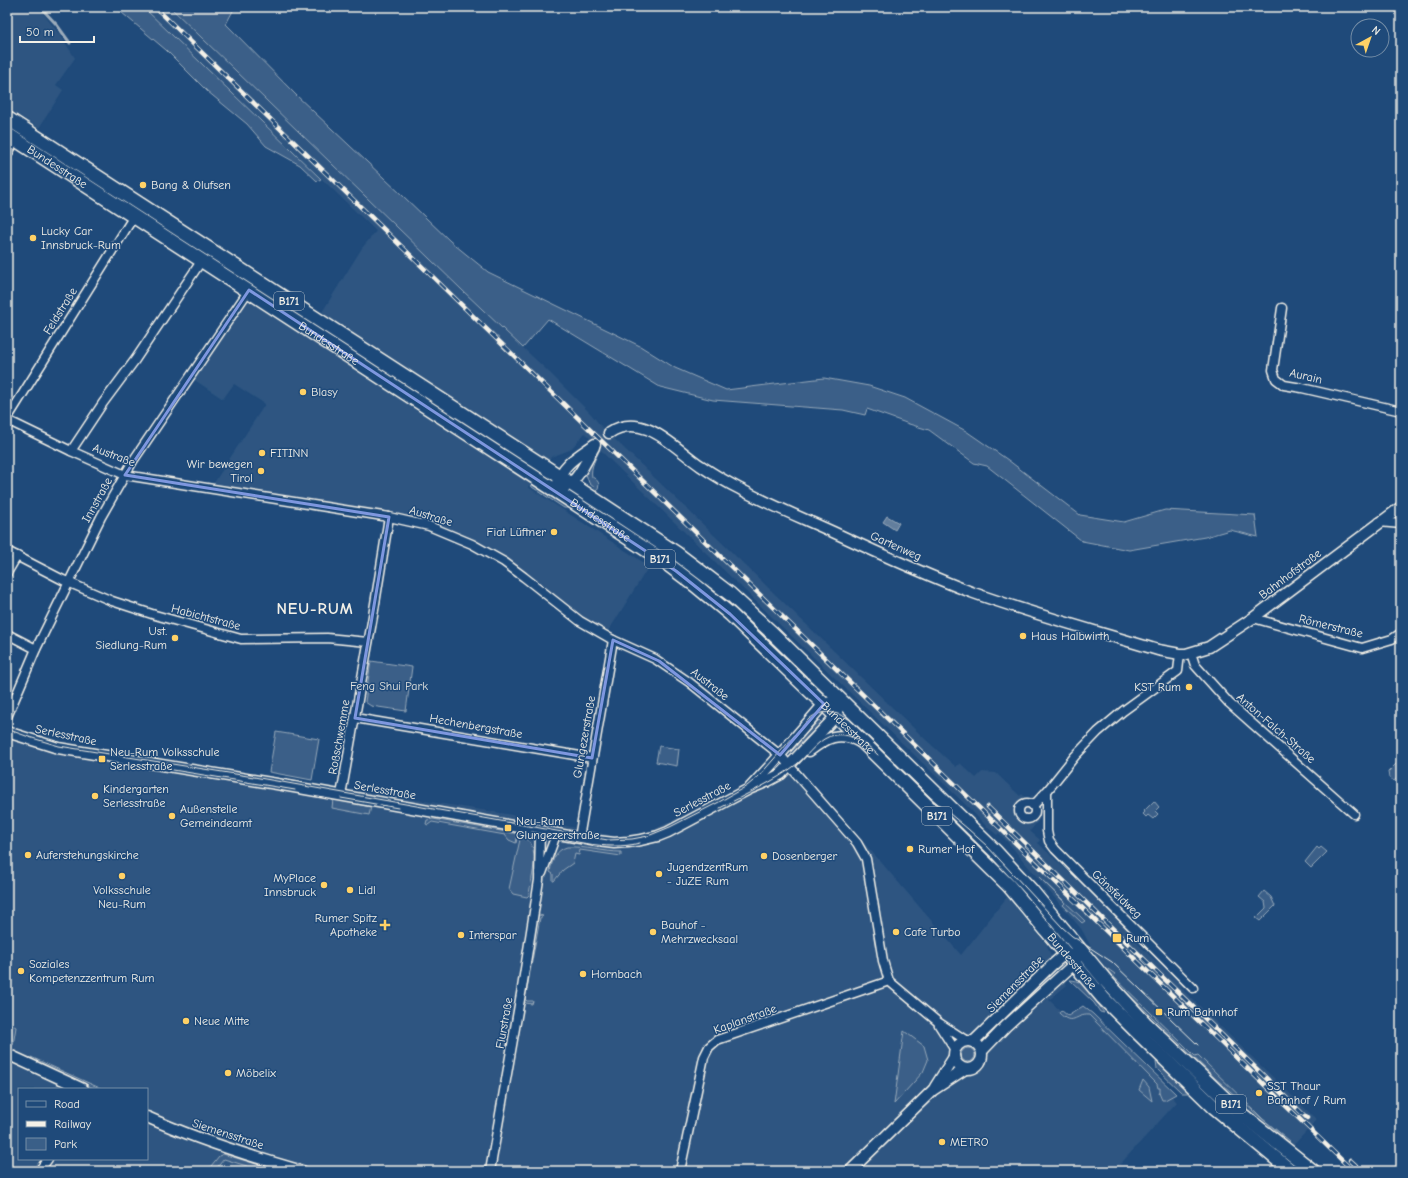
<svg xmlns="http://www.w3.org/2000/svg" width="1408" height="1178" viewBox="0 0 1408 1178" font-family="'Comic Neue',sans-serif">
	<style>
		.built { fill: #2d5581; fill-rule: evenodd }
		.green { fill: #3a5f88; stroke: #97a8b8 }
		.water { fill: #627e9d; stroke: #9cacbb }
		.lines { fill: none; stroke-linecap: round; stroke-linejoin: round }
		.stream { stroke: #9cacbb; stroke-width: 3 }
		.tertiary-tunnel { stroke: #3f638a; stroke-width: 10; stroke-dasharray: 10 5; stroke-linecap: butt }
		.minor-casing { stroke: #f4f1e8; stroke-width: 11 }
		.tertiary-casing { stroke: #f4f1e8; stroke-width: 13 }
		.primary-casing { stroke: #f4f1e8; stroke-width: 16 }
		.minor { stroke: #1f4a7a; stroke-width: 8 }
		.tertiary { stroke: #1f4a7a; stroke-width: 10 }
		.primary { stroke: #1f4a7a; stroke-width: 13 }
		.tram { stroke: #f4f1e8; stroke-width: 1 }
		.rail-casing { stroke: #f4f1e8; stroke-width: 4.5 }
		.rail { stroke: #1f4a7a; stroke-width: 3; stroke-dasharray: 9; stroke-linecap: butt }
		.marked { fill: none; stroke: #7e97df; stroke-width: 3; stroke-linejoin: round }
		.poi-dot { fill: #ffd166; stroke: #1f4a7a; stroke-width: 1.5 }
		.labels { text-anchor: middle; stroke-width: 3; stroke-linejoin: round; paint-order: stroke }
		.shield { fill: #1f4a7a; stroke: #b4bfc7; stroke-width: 1 }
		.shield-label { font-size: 11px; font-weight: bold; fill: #f4f1e8 }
		.street-label { font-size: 12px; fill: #f4f1e8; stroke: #1f4a7a }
		.poi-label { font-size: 12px; fill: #f4f1e8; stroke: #1f4a7a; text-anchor: start }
		.park-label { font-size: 12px; fill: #e1e2de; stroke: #1f4a7a }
		.district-label { font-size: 16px; font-weight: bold; letter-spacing: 1px; fill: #f4f1e8; stroke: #1f4a7a }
	</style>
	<rect width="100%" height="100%" fill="#1f4a7a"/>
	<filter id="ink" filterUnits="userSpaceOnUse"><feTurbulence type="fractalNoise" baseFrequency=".025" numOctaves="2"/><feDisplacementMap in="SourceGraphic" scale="8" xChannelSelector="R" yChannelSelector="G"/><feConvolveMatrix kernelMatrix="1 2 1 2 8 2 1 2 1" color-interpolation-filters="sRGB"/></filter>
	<g filter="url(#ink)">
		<g class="built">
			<polygon points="7,7 38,7 63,39 75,58 56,85 63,90 39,128 7,108"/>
			<polygon points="143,7 170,7 462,290 551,374 592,415 599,424 925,739 956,767 960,763 976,778 982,772 996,773 1020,796 1022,794 1026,798 1030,798 1032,795 1040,803 1040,819 1030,831 1040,840 1038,843 1140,940 1137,943 1180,984 1184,991 1317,1120 1291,1148 1205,1074 1108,979 1082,930 1010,845 999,833 997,835 986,826 969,808 606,456 585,433 570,450 551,457 528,487 649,566 606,635 504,562 429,526 210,489 265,404 234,384 223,399 190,377 253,284 314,325 362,248 376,231"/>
			<path d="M7,731L68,745L519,816L633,840L791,762L880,861L961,955L1007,897L1047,945L1049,951L1067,985L1049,1000L1068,1018L1088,1014L1177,1102L1114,1171H7ZM19,1089H147V1159H19Z"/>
		</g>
		<g class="green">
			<polygon points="115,7 143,7 321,179 317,181 300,165 266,146 247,124 207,91 166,50"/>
			<polygon points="170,7 235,7 226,24 296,95 402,195 450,241 488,272 640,346 675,368 726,390 824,378 869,386 905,398 966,431 1008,460 1080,515 1124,522 1165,510 1255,515 1258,537 1230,530 1205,537 1129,550 1082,541 987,466 974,463 929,430 909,424 867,409 865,415 843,410 713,400 660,387 548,319 523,348 462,290"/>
			<polygon points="152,217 426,397 425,397 424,398 403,385 150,219"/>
			<path d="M599,448L600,449C596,459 590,466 592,477C598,480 601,484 597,490L589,483L586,474H584Z"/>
			<polygon points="534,484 568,507 568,508 564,508 532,487 531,485"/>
			<polygon points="582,498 666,552 738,608 821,690 822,694 745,619 703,583 580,501"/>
			<polygon points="371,661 412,667 406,711 371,706 365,702"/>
			<polygon points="819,720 822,723 791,752 790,751"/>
			<polygon points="276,732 319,739 312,780 269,772"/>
			<polygon points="659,746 679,749 677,766 656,762"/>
			<polygon points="1397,763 1401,764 1401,774 1394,781 1389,778 1388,772"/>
			<polygon points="333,799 371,807 369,815 332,808"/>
			<polygon points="1154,801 1159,807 1155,811 1158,814 1153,819 1148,815 1146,817 1143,814 1145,812 1144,811"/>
			<polygon points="433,819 518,834 516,843 509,840 505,835 432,822 428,825 426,824 427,820"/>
			<path d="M521,835C543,844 531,877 529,895L527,897L513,894L509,889Z"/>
			<path d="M567,847C585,846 603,852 621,852V856L580,850L579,855L575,854L573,863L563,870L554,881H553V874L550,872C552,860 556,850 567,847Z"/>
			<polygon points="1317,847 1319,849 1321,847 1327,852 1311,868 1305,862"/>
			<polygon points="1039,877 1085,921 1082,923 1081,922 1063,905 1065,903"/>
			<polygon points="1264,891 1271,897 1275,906 1260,921 1256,918 1266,908 1265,902 1259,897"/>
			<polygon points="539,915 543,916 540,918 525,999 527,1001 533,1001 532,1004 526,1003 523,1001 538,916"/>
			<polygon points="1108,969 1115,974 1114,977 1184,1045 1195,1056 1198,1055 1263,1119 1290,1141 1289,1142 1216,1079 1120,986 1108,971"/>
			<path d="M1070,980C1087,980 1096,1001 1104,1013L1100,1012L1094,1003Z"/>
			<path d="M1083,1006L1093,1014L1176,1094L1165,1100H1162L1159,1093H1160V1088H1158L1157,1084L1089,1015C1075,1014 1073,1027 1059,1013L1061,1010L1068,1016Z"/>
			<polygon points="7,1022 16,1027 13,1045 7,1042"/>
			<polygon points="904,1031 924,1046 928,1060 923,1072 894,1104"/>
			<circle cx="968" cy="1055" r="7"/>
			<polygon points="31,1057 102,1089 96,1089 35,1062"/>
			<polygon points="1156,1062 1163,1066 1172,1074 1172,1076 1190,1093 1182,1093 1157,1069"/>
			<polygon points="1143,1080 1149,1087 1152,1101 1139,1090"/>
			<polygon points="223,1154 279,1171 263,1171 224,1159 214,1171 212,1171 211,1166 219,1156"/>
		</g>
		<polygon class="water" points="887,516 899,523 895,530 883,522"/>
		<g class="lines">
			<polyline class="stream" points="41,7 44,11 57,25 70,43"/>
			<polyline class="tertiary-tunnel" points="595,444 609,433"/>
			<g class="minor-casing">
				<g id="minor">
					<polyline points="7,155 16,139"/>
					<polyline points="1282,308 1273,370 1276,379 1284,385 1302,388 1401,411"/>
					<polyline points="7,419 134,216"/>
					<polyline points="7,420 71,451 125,475 389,517 429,526 472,544 504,562 524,577 580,621 613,640 655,659 689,682 780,755 857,843 866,859 883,961 889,981 938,1022 967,1041"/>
					<polyline points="71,451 103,403 135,360 202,260"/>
					<polyline points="1379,522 1401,524"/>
					<polyline points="7,551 63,580 112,601 155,615 241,639 327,638 368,642"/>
					<polyline points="7,573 17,556"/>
					<polyline points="1253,618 1362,648 1392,639 1401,633"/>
					<polyline points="7,634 36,649"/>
					<polyline points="1191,653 1195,665 1229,703 1354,814"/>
					<polyline points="1180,654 1178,671 1123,711 1098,732 1075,756 1047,791 1047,831 1049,841 1055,849 1193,988"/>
					<polyline points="7,717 36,649 101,517 133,461 249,290"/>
					<polyline points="355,718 592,758"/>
					<polyline points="341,795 373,616 389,517"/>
					<circle cx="1027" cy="811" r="8"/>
					<polyline points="1033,806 1047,791"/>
					<polyline points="579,838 613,640"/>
					<polyline points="542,873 553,843 556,834"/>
					<polyline points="939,1025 955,1050"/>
					<polyline points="39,1171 48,1159"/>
					<polyline points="490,1171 522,988 539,880 540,831"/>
					<polyline points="680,1171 704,1057 709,1047 717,1040 889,981"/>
				</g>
			</g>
			<g class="tertiary-casing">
				<g id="tertiary">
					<path d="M609,433C643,410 674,448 701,466C713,474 726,482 740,489C770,505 802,518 833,532C878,553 924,574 971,592C1032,614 1096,631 1158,650L1180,654H1186L1209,647L1253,618L1401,507"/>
					<path d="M558,483C561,464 582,454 595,444"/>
					<path d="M565,487C579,479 586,461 594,447"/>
					<polyline points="7,732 58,748 277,784 597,841 614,843 628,842 641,840 658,836 668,832 749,789 766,782 781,774 836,716 840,699 824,704 772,764 749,789"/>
					<path d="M809,751C826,738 839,730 860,742"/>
					<circle cx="968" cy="1055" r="14"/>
					<polyline points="973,1042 1052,965 1066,953 1071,954"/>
					<polyline points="982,1051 1006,1026 1074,964 1077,958"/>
					<polyline points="7,1054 83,1089"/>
					<polyline points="935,1087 954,1057"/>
					<path d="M147,1117C198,1140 249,1156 302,1171"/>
					<polyline points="850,1171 933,1090 965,1069"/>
				</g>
			</g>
			<g class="primary-casing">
				<g id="primary">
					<polyline points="7,118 559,476 676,553 709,578 730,594 770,631 995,851 1031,890 1106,981 1145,1023 1240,1113 1313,1171"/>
					<path id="s1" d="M7,134L662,560L695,585L730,614L836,716L1009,886L1103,998L1136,1031L1214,1107L1291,1171"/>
				</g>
			</g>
			<use href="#minor" class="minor"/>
			<use href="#tertiary" class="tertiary"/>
			<use href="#primary" class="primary"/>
			<g class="tram">
				<path d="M7,729L29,737L59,746L254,777L596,838L608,840L632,839L648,836L670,827L719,802L747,786L759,776L809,719C823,708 838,712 852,721L931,798L968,829L987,846L1062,927L1072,936L1112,962L1198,1045"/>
				<polyline points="173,770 295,790"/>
				<polyline points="341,798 398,808"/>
				<path d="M720,808C746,794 774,782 797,764C809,755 819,737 835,735C852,733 866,743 878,755"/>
				<path d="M532,832C566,839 605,852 640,843"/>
			</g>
			<g class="rail-casing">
				<g id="rail">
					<polyline points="155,7 1353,1171"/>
					<polyline points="988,807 1307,1118"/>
					<polyline points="1350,1160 1362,1171"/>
				</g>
			</g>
			<use href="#rail" class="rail"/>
		</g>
	</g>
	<path class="marked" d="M249,290L676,571L730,614L824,704L780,755L659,661L613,640L592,758L355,718L389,517L125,475Z"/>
	<g class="poi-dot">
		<circle cx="143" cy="185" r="4"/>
		<circle cx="33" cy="238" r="4"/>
		<circle cx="303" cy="392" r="4"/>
		<circle cx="262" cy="453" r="4"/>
		<circle cx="261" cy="471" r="4"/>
		<circle cx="554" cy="532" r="4"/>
		<circle cx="1023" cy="636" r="4"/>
		<circle cx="175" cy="638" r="4"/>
		<circle cx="1189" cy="687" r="4"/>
		<rect x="98" y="755" width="8" height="8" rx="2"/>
		<circle cx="95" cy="796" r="4"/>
		<circle cx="172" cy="816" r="4"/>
		<rect x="504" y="824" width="8" height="8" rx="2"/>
		<circle cx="910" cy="849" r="4"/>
		<circle cx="28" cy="855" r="4"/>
		<circle cx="764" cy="856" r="4"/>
		<circle cx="659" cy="874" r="4"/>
		<circle cx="122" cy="876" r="4"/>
		<circle cx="324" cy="885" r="4"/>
		<circle cx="350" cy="890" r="4"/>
		<path d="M383 919h4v4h4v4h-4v4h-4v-4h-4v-4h4z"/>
		<circle cx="653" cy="932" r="4"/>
		<circle cx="896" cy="932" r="4"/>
		<circle cx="461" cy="935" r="4"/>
		<rect x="1112" y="933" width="10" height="10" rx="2"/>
		<circle cx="21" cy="971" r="4"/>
		<circle cx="583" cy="974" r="4"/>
		<rect x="1155" y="1008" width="8" height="8" rx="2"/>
		<circle cx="186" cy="1021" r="4"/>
		<circle cx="228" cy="1073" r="4"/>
		<circle cx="1259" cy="1093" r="4"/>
		<circle cx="942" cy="1142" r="4"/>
	</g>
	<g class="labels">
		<g class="shield">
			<rect x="274" y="292" width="30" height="18" rx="3"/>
			<rect x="645" y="550" width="30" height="18" rx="3"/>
			<rect x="922" y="807" width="30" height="18" rx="3"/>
			<rect x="1216" y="1095" width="30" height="18" rx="3"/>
		</g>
		<g class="shield-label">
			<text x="289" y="305">B171</text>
			<text x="660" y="563">B171</text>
			<text x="937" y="820">B171</text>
			<text x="1231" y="1108">B171</text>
		</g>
		<g class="street-label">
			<text dy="4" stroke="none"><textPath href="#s1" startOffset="60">Bundesstraße</textPath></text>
			<text transform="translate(60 311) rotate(-58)" y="4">Feldstraße</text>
			<text dy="4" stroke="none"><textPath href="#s1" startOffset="384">Bundesstraße</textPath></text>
			<text transform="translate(1306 376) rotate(13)" y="4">Aurain</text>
			<text transform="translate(114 455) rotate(21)" y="4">Austraße</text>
			<text transform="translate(97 500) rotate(-61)" y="4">Innstraße</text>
			<text transform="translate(431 516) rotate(17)" y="4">Austraße</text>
			<text dy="4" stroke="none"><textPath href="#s1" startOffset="708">Bundesstraße</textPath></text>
			<text transform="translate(896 546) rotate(24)" y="4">Gartenweg</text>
			<text transform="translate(1290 574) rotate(-37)" y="4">Bahnhofstraße</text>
			<text transform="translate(206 617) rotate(15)" y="4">Habichtstraße</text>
			<text transform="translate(1331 626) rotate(14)" y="4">Römerstraße</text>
			<text transform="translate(710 684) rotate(38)" y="4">Austraße</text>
			<text transform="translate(476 726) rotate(10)" y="4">Hechenbergstraße</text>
			<text dy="4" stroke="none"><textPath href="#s1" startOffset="1032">Bundesstraße</textPath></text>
			<text transform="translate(1276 728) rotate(41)" y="4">Anton-Falch-Straße</text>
			<text transform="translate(66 735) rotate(12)" y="4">Serlesstraße</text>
			<text transform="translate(339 737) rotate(-80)" y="4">Roßschwemme</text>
			<text transform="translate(584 737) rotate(-80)" y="4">Glungezerstraße</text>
			<text transform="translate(385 790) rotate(10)" y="4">Serlesstraße</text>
			<text transform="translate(702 799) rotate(-28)" y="4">Serlesstraße</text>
			<text transform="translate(1117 894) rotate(44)" y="4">Gänsfeldweg</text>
			<text dy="4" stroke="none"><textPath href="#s1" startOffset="1356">Bundesstraße</textPath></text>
			<text transform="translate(1015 984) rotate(-45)" y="4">Siemensstraße</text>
			<text transform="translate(745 1019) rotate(-20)" y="4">Kaplanstraße</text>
			<text transform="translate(504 1023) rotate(-80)" y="4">Flurstraße</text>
			<text transform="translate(228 1134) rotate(18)" y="4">Siemensstraße</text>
		</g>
		<g class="poi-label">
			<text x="151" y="189">Bang &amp; Olufsen</text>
			<text x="41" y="235">Lucky Car<tspan x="41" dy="14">Innsbruck-Rum</tspan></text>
			<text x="311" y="396">Blasy</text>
			<text x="270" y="457">FITINN</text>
			<text x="253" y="468" text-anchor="end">Wir bewegen<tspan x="253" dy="14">Tirol</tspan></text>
			<text x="546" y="536" text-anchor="end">Fiat Lüftner</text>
			<text x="167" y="635" text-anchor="end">Ust.<tspan x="167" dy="14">Siedlung-Rum</tspan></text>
			<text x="1031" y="640">Haus Halbwirth</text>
			<text x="1181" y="691" text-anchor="end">KST Rum</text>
			<text x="110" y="756">Neu-Rum Volksschule<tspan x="110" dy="14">Serlesstraße</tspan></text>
			<text x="103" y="793">Kindergarten<tspan x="103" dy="14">Serlesstraße</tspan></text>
			<text x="180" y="813">Außenstelle<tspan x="180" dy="14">Gemeindeamt</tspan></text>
			<text x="516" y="825">Neu-Rum<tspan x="516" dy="14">Glungezerstraße</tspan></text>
			<text x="918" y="853">Rumer Hof</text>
			<text x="36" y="859">Auferstehungskirche</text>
			<text x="772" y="860">Dosenberger</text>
			<text x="667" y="871">JugendzentRum<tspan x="667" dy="14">- JuZE Rum</tspan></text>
			<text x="316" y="882" text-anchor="end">MyPlace<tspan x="316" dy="14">Innsbruck</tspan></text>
			<text x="122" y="894" text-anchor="middle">Volksschule<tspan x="122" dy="14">Neu-Rum</tspan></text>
			<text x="358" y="894">Lidl</text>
			<text x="377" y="922" text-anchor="end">Rumer Spitz<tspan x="377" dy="14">Apotheke</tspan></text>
			<text x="661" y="929">Bauhof -<tspan x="661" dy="14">Mehrzwecksaal</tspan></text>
			<text x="904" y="936">Cafe Turbo</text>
			<text x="469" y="939">Interspar</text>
			<text x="1126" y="942">Rum</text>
			<text x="29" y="968">Soziales<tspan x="29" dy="14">Kompetenzzentrum Rum</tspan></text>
			<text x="591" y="978">Hornbach</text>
			<text x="1167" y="1016">Rum Bahnhof</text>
			<text x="194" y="1025">Neue Mitte</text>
			<text x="236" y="1077">Möbelix</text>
			<text x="1267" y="1090">SST Thaur<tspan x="1267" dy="14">Bahnhof / Rum</tspan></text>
			<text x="950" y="1146">METRO</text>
		</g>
		<g class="park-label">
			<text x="389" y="690">Feng Shui Park</text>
		</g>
		<g class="district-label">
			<text x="315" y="614">NEU-RUM</text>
		</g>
	</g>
	<rect width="1408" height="1178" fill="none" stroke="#1f4a7a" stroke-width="24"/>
	<rect x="12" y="12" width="1384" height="1154" fill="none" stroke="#f4f1e8" stroke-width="1.5" filter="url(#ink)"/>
	<rect x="18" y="1088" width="130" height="72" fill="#1f4a7a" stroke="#748da6"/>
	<rect x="26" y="1101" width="20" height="6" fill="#1f4a7a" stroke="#748da6"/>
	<text x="54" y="1108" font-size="12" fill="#f4f1e8">Road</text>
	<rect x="26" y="1121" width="20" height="6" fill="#f4f1e8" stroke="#748da6"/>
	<text x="54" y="1128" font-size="12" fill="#f4f1e8">Railway</text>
	<rect x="26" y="1138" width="20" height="12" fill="#3a5f88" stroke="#748da6"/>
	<text x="54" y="1148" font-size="12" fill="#f4f1e8">Park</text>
	<g transform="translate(1370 38) rotate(40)"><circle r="19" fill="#1f4a7a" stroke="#748da6"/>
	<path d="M0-3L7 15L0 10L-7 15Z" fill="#ffd166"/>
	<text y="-6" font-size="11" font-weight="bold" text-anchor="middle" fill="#f4f1e8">N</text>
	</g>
	<path d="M20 36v6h74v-6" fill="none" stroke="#f4f1e8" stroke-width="2"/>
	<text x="26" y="36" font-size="12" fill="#f4f1e8" stroke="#1f4a7a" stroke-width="3" paint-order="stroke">50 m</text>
</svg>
